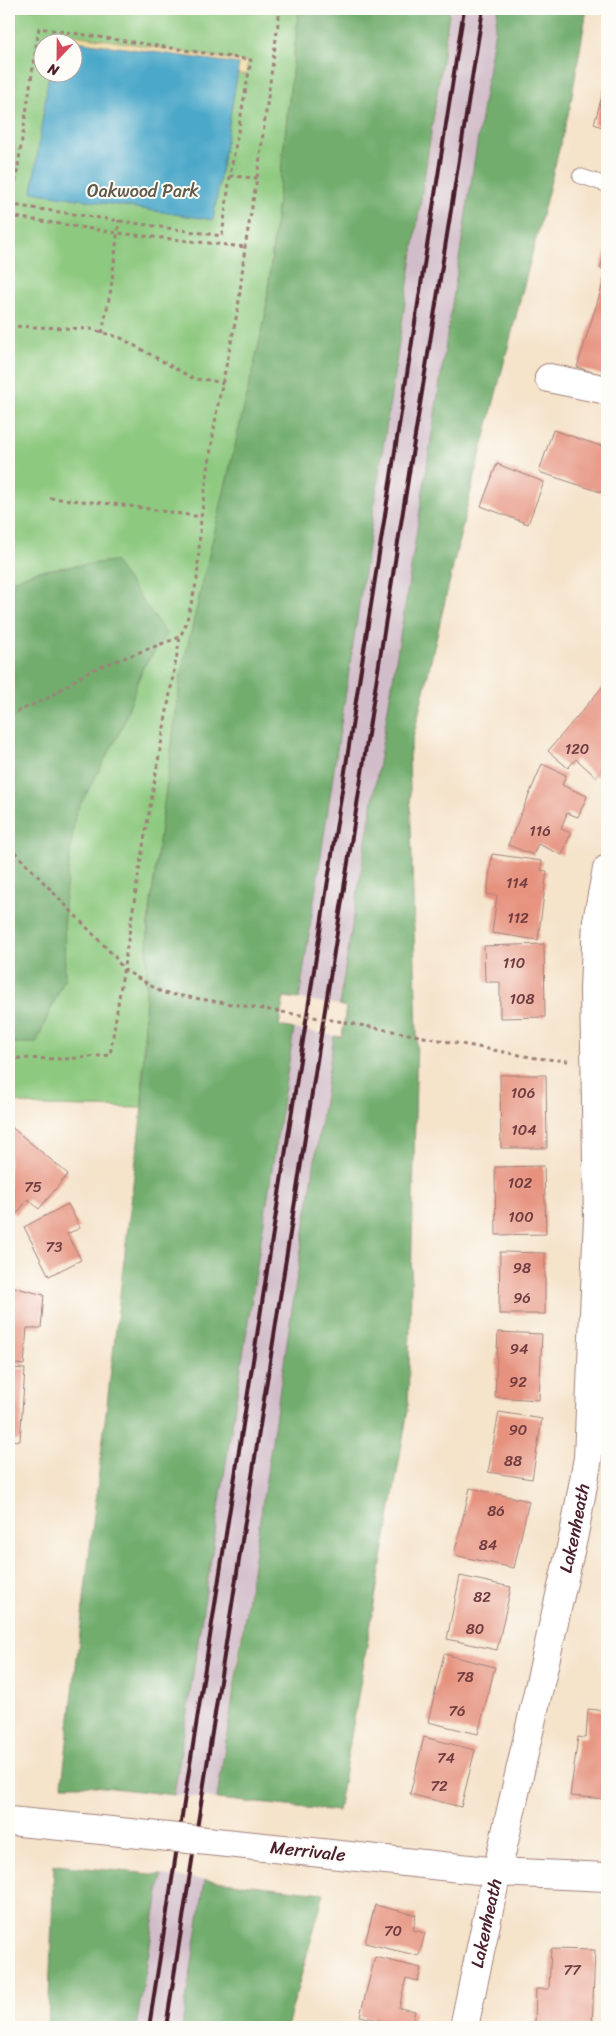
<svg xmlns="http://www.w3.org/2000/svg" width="616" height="2036" viewBox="0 0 616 2036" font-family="Sriracha,sans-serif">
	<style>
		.industrial { fill: #d1bdc9 }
		.green { fill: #8dc97f; stroke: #6c7455; fill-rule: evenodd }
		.forest { fill: #72ad6e; stroke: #5e664c }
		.sand { fill: #eeda9e; stroke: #9c7c64 }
		.water { fill: #4ba8c9; stroke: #4a647a }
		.building { fill: #e6927e }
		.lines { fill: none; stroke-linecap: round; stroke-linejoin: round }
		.service-casing { stroke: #a0817a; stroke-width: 16 }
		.minor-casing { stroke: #a0817a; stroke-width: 30 }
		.tertiary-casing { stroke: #a0817a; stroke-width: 30 }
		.path { stroke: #a0817a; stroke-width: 3; stroke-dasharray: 4 4; stroke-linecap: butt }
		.service { stroke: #fff; stroke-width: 14 }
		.minor { stroke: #fff; stroke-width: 28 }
		.tertiary { stroke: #fff; stroke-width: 28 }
		.rail { stroke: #4a1f2b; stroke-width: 4 }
		.tertiary-bridge-casing { stroke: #a0817a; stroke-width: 30; stroke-linecap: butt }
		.path-bridge { stroke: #a0817a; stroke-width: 3; stroke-dasharray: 4 4; stroke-linecap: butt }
		.tertiary-bridge { stroke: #fff; stroke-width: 28 }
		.labels { text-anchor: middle; stroke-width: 4; stroke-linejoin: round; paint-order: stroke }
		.number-label { font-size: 15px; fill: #713c40 }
		.park-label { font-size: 18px; fill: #615a48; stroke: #fdfcf7 }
		.street-label { font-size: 18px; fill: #4a1f2b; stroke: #fdfcf7 }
	</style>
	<rect width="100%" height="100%" fill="#fdfcf7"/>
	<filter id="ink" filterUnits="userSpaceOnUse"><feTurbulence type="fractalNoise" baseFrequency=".02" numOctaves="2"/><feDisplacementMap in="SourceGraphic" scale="10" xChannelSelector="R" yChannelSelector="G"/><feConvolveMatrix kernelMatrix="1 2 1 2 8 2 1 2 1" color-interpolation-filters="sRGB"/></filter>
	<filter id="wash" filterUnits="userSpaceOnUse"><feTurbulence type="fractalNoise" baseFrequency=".0096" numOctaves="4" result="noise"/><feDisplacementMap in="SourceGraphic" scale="20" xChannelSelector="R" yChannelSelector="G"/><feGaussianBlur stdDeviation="1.12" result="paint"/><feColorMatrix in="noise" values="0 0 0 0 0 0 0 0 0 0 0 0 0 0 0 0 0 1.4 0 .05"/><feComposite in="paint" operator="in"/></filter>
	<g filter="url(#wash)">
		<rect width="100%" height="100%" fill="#f5e3ca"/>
		<g class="industrial">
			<polygon points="451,9 498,9 406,600 339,1005 299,999"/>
			<polygon points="294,1029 334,1036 293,1313 235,1673 217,1799 174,1795"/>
			<polygon points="162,1875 205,1880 182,2027 136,2027"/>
		</g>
		<path class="green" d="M9,9H299L265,318L148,925L142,1108L41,1106L9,1101ZM42,42H72V72H42Z"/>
		<g class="forest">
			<polygon points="299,9 450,9 299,999 284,997 279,1026 294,1029 174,1795 86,1785 62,1785 142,1108 148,925 181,674 265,318"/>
			<polygon points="498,9 587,9 570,107 468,502 409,755 417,1035 408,1410 338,1811 217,1799 334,1036 342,1037 346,1007 339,1005 406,600"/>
			<polygon points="114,561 167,635 143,667 121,730 75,814 64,904 65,977 36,1043 9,1043 9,582 37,571"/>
			<polygon points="54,1865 162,1875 136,2027 48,2027"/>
			<polygon points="205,1880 324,1893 287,2027 182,2027"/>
		</g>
		<polygon class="sand" points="49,31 248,62 246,75 73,47 72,42 47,42"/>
		<polygon class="water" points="54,38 239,64 213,220 32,192 49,73 72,72 72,42 54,42"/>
		<g id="blocks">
			<g class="building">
				<polygon points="607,79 607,129 594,124"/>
				<polygon points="607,248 607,270 600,268"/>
				<polygon points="607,271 607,377 577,367"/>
				<polygon points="553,430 607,448 607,494 539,472"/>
				<polygon points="497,464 544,482 528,524 481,506"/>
				<polygon points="604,685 607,687 607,746 603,752 607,756 607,763 596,777 576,759 568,768 548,751"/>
				<polygon points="542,764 566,775 562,785 587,796 578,817 567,813 561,829 571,833 562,855 538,844 533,855 508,845"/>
				<polygon points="492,854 542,861 541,870 547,871 538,940 492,933 497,896 487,894"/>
				<polygon points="544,944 545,1017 500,1018 500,982 485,982 484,946"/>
				<polygon points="500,1075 546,1075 547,1148 501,1148"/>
				<polygon points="9,1125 68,1174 39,1209 28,1199 16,1215 9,1209"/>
				<polygon points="544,1166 546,1234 496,1235 495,1167"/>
				<polygon points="68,1204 80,1228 67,1234 81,1260 49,1276 24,1227"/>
				<polygon points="500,1252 545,1253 545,1314 499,1314"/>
				<polygon points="9,1286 44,1295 41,1328 27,1328 24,1365 9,1363"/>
				<polygon points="498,1332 542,1334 539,1400 495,1397"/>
				<polygon points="9,1368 25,1369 20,1441 9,1440"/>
				<polygon points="499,1412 542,1419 532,1479 488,1472"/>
				<polygon points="9,1459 12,1459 10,1478 9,1478"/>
				<polygon points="470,1488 529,1501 514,1568 454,1555"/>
				<polygon points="460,1576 511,1587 497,1650 447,1639"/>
				<polygon points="444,1654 495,1667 478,1734 428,1722"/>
				<polygon points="588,1709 607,1711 607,1799 570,1796 578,1737 586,1738"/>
				<polygon points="424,1737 475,1750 461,1807 410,1794"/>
				<polygon points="375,1905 416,1915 413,1930 425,1933 419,1956 365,1943"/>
				<polygon points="551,1949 595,1950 592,2027 535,2026 536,1989 549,1989"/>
				<polygon points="375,1957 421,1968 418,1981 406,1978 399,2008 415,2011 411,2027 360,2016"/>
			</g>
		</g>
	</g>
	<g filter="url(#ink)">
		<use href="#blocks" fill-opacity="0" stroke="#a0817a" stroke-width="1"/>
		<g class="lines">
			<g class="service-casing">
				<polyline id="service" points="580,176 607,185"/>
			</g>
			<g class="minor-casing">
				<g id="minor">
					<polyline points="549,378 607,390"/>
					<path id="s1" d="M464,2027L497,1872L574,1534L588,1458L598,1218L594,989L597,921L607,869"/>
				</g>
			</g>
			<g class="tertiary-casing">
				<g id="tertiary">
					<polyline points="9,1821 82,1828"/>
					<polyline points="312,1852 497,1872 607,1877"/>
				</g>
			</g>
			<g class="path">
				<polyline points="230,176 222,236 12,205 39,28 251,60 230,176 257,178"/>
				<polyline points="9,216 117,233 245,247"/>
				<polyline points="9,326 91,329 121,338 194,379 211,380 223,384"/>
				<polyline points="102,333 111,289 119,220"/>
				<polyline points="50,498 123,505 201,517"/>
				<polyline points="9,715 46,699 89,671 180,637"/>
				<polyline points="9,846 115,957 123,969 163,993 282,1012"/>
				<polyline points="344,1022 536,1058 568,1061"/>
				<polyline points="9,1058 65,1059 110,1055 142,852 180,637 186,624 197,580 201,517 217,409 238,309 245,247 257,178 280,9"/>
			</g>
			<use href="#service" class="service"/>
			<use href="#minor" class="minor"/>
			<use href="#tertiary" class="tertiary"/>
			<g class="rail">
				<polyline points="149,2027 464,9"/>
				<polyline points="166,2027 396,555 483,9"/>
			</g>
			<g class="tertiary-bridge-casing">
				<polyline id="tertiary-bridge" points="82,1828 312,1852"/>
			</g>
			<polyline class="path-bridge" points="282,1012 344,1022"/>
			<use href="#tertiary-bridge" class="tertiary-bridge"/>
		</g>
	</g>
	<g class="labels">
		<g class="number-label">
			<text x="577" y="754">120</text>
			<text x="540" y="836">116</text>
			<text x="517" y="888">114</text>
			<text x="518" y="923">112</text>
			<text x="514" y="968">110</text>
			<text x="522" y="1004">108</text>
			<text x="523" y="1098">106</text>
			<text x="524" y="1135">104</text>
			<text x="520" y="1188">102</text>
			<text x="33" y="1192">75</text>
			<text x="521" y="1222">100</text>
			<text x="54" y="1252">73</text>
			<text x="522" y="1273">98</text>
			<text x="522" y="1303">96</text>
			<text x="519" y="1354">94</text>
			<text x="518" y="1387">92</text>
			<text x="518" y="1435">90</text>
			<text x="513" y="1466">88</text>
			<text x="496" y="1516">86</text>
			<text x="488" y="1550">84</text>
			<text x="482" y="1602">82</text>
			<text x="475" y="1634">80</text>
			<text x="465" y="1682">78</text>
			<text x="457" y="1716">76</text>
			<text x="446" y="1763">74</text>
			<text x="439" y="1791">72</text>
			<text x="393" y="1936">70</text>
			<text x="572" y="1975">77</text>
		</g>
		<g class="park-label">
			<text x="143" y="197">Oakwood Park</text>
		</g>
		<g class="street-label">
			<text dy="6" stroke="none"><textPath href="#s1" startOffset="511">Lakenheath</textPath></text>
			<text transform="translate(308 1851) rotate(6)" y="6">Merrivale</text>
			<text dy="6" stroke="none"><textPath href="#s1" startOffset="106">Lakenheath</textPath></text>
		</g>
	</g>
	<rect width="616" height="2036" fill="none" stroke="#fdfcf7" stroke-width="30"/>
	<g transform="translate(58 58) rotate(202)"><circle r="24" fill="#fdfcf7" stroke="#b5a4a5"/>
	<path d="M0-4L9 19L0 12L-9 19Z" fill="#d1495b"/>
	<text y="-8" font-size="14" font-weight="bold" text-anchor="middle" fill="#4a1f2b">N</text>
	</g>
</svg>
